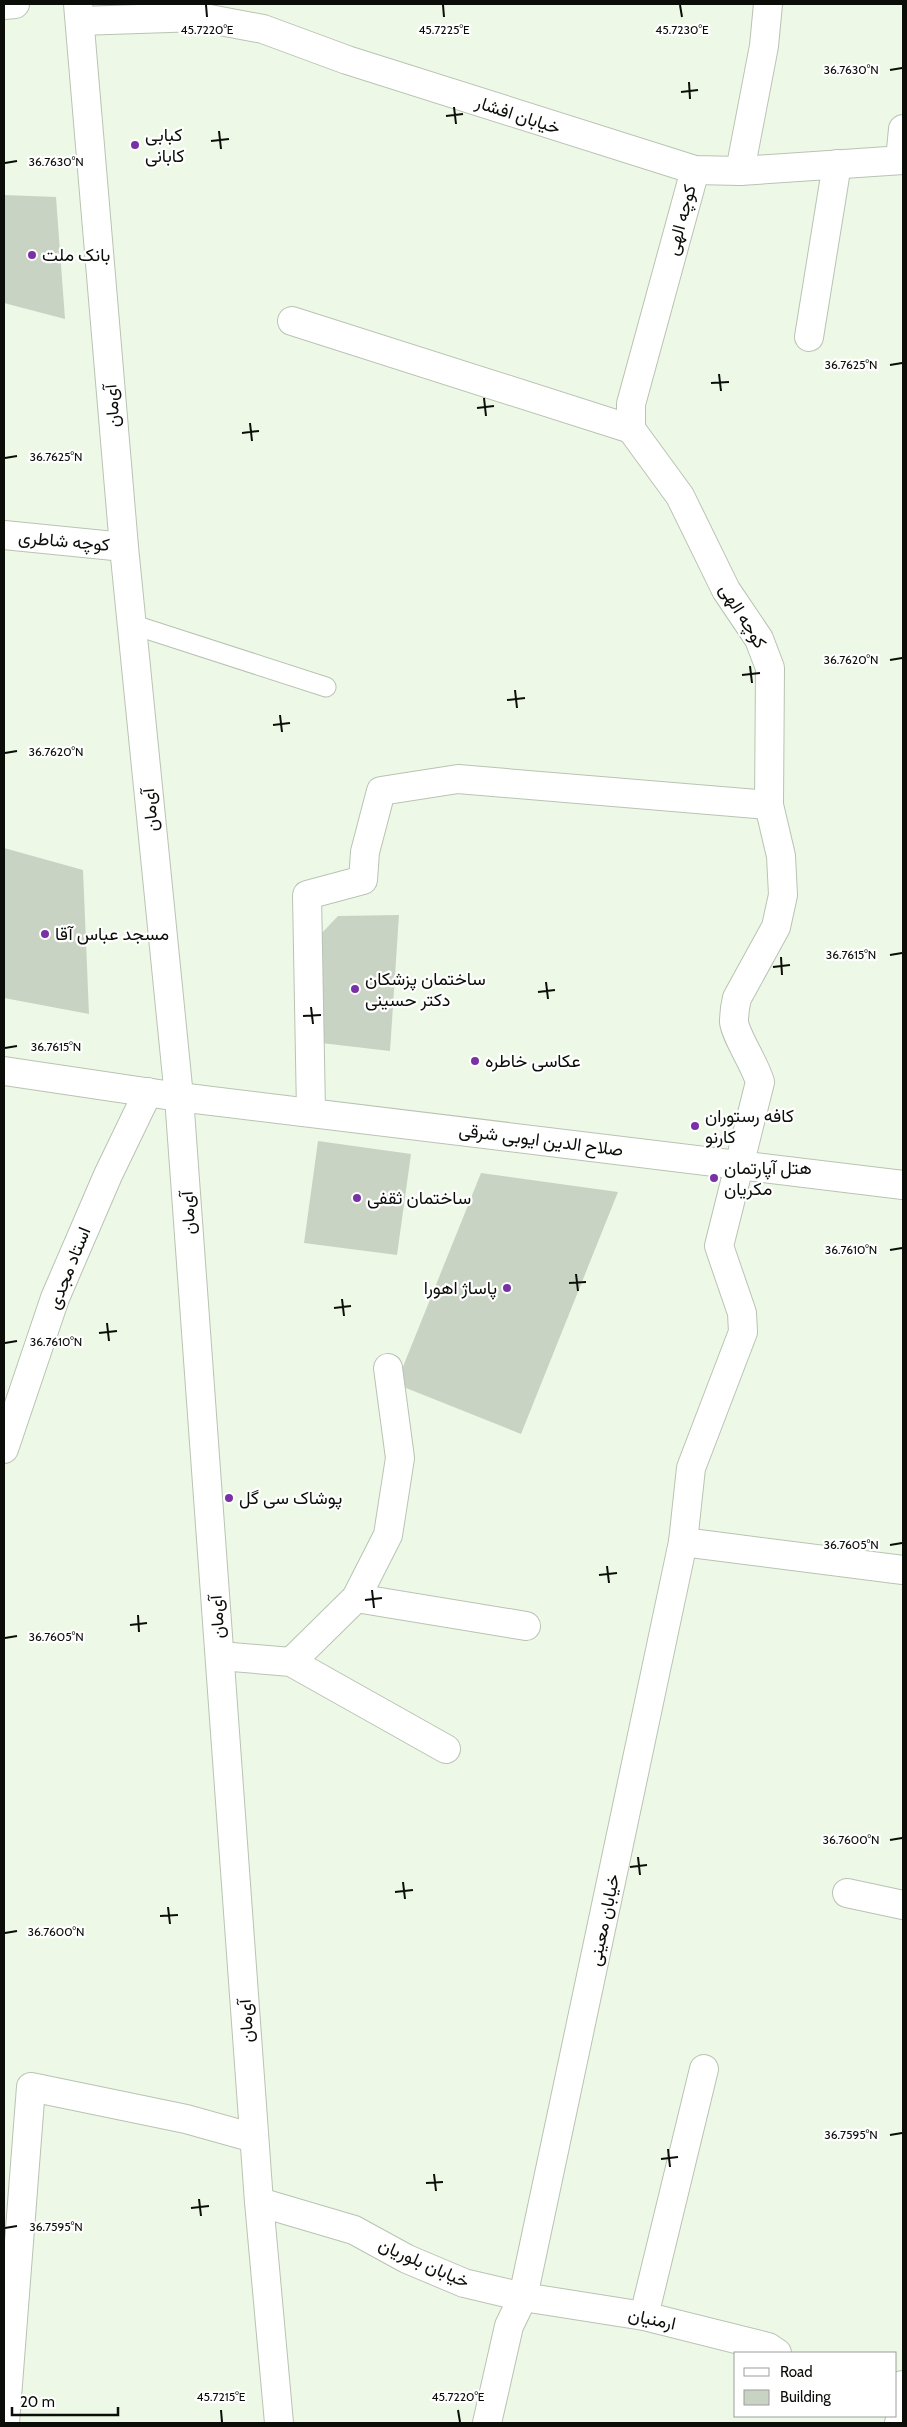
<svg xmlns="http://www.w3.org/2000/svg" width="907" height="2427" viewBox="0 0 907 2427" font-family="Cabin,Vazirmatn,sans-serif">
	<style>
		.building { fill: #c9d3c3 }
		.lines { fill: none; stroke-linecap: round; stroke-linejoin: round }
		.service-casing { stroke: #b9c3b3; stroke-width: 21 }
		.minor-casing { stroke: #b9c3b3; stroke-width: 30 }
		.tertiary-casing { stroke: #b9c3b3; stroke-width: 30 }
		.service { stroke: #fff; stroke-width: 19 }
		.minor { stroke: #fff; stroke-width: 28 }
		.tertiary { stroke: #fff; stroke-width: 28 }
		.ticks { fill: none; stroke: #0a0d08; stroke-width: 2 }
		.poi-dot { fill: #7932a6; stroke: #fff; stroke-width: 2 }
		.labels { text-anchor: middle; stroke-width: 4.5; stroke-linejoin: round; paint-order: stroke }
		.street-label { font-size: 18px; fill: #0a0d08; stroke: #fff }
		.poi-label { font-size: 18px; fill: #0a0d08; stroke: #fff; text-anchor: start }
		.ticks-label { font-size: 12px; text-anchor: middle; fill: #0a0d08; stroke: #fff; stroke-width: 4.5; stroke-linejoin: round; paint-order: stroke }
	</style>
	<rect width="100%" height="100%" fill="#eef8e7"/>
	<g class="building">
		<polygon points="4,195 56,197 65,319 4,303"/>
		<polygon points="4,848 83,870 89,1014 4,998"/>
		<polygon points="399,915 390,1051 321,1043 319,936 338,916"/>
		<polygon points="318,1141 411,1154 397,1255 304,1243"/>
		<polygon points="481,1173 618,1192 521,1434 396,1384"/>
	</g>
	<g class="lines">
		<g class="service-casing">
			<polyline id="service" points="131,624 326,687"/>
		</g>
		<g class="minor-casing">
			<g id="minor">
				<polyline points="4,5 15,4"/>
				<polyline points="80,21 199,17 263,29 347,60 695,170 740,171 903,160"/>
				<polyline points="900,160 903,129"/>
				<path d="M695,170L631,404V429L680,496L726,590L759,639L770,668L769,805L781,856L783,895L776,927L737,998C735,1006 734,1014 734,1022C736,1037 755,1064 760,1082L719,1246L742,1313L743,1332L691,1468L683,1542L523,2297L644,2316L768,2347L777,2353"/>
				<polyline points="740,171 764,46 768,4"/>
				<polyline points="292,321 631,429"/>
				<polyline points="809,337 837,164"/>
				<polyline points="4,535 124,547"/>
				<polyline points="311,1112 307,895 363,880 365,852 381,791 458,779 769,805"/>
				<polyline points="4,1449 55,1298 108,1175 148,1092"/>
				<polyline points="683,1542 903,1570"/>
				<polyline points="356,1598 388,1535 400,1458 388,1368"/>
				<polyline points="220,1656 291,1662 446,1749"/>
				<polyline points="291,1662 356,1598 526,1626"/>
				<polyline points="847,1893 903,1905"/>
				<polyline points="259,2202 354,2230 407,2259 464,2283 523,2297 509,2326 487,2423"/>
				<polyline points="644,2316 704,2069"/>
				<polyline points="896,2387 903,2385"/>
				<polyline points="5,2423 31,2087 186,2119 254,2138"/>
				<polyline points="899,2423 903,2412"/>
			</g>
		</g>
		<g class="tertiary-casing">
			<g id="tertiary">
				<polyline points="78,4 124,547 179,1097 259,2202 279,2423"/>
				<polyline points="4,1071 179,1097 903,1185"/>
			</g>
		</g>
		<use href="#service" class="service"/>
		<use href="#minor" class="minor"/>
		<use href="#tertiary" class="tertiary"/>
	</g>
	<path class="ticks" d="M206,5L207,17M443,5L444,17M680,5L682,17M890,70L902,68M689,82L690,99M681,92L698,90M454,107L456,124M446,116L463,114M219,131L221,149M211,141L229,139M5,163L17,161M890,365L902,363M719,374L721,391M711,383L729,382M484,398L486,416M477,408L494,406M250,423L252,441M242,433L259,431M5,458L17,456M890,660L902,658M750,666L752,683M742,675L760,673M515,690L517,708M507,700L525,698M280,715L282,732M273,725L290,723M5,753L17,751M890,955L902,953M781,957L782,975M773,967L790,965M546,982L548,999M538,992L555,990M311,1007L313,1024M303,1016L321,1015M5,1048L17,1046M890,1250L902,1248M576,1274L578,1291M569,1283L586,1282M342,1299L344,1316M334,1308L351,1306M107,1323L109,1341M99,1333L117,1331M5,1343L17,1341M890,1545L902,1543M607,1566L609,1583M599,1575L617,1573M372,1590L374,1608M365,1600L382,1598M138,1615L139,1632M130,1625L147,1623M5,1638L17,1636M890,1840L902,1838M638,1857L640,1875M630,1867L647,1865M403,1882L405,1899M395,1892L413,1890M168,1907L170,1924M160,1916L178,1915M5,1933L17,1931M890,2135L902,2133M668,2149L670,2167M661,2159L678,2157M434,2174L436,2191M426,2183L443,2182M199,2199L201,2216M191,2208L209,2206M5,2228L17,2226M221,2410L222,2422M458,2410L460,2422"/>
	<g class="poi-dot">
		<circle cx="135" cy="145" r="5"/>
		<circle cx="32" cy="255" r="5"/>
		<circle cx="45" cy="934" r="5"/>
		<circle cx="355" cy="989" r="5"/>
		<circle cx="475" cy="1061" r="5"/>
		<circle cx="695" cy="1126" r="5"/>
		<circle cx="714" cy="1178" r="5"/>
		<circle cx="357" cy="1198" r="5"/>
		<circle cx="507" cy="1288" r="5"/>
		<circle cx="229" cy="1498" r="5"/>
	</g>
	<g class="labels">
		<g class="street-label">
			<text transform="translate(518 115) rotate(18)" y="6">خیابان افشار</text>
			<text transform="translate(681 220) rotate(-75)" y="6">کوچه الهی</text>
			<text transform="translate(112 406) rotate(-95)" y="6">آی‌مان</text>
			<text transform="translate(64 541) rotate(5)" y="6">کوچه شاطری</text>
			<text transform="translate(743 616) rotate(58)" y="6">کوچه الهی</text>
			<text transform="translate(150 810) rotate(-96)" y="6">آی‌مان</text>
			<text transform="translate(541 1140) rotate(7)" y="6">صلاح الدین ایوبی شرقی</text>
			<text transform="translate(188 1213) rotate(-94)" y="6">آی‌مان</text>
			<text transform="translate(69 1268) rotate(-68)" y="6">استاد مجدی</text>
			<text transform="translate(217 1617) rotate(-94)" y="6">آی‌مان</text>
			<text transform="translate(604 1920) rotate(-78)" y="6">خیابان معینی</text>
			<text transform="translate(246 2021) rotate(-94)" y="6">آی‌مان</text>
			<text transform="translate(424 2263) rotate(24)" y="6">خیابان بلوریان</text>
			<text transform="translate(652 2319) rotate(12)" y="6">ارمنیان</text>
		</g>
		<g class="poi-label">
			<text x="145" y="141">کبابی<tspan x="145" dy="21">کابانی</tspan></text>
			<text x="42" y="261">بانک ملت</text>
			<text x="55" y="940">مسجد عباس آقا</text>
			<text x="365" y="985">ساختمان پزشکان<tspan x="365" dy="21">دکتر حسینی</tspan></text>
			<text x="485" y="1067">عکاسی خاطره</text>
			<text x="705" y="1122">کافه رستوران<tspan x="705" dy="21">کارنو</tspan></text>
			<text x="724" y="1174">هتل آپارتمان<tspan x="724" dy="21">مکریان</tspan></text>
			<text x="367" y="1204">ساختمان ثقفی</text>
			<text x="497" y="1294" text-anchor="end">پاساژ اهورا</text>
			<text x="239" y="1504">پوشاک سی گل</text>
		</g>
	</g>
	<g class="ticks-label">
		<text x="207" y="34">45.7220°E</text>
		<text x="444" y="34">45.7225°E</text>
		<text x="682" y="34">45.7230°E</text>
		<text x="851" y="74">36.7630°N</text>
		<text x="56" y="166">36.7630°N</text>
		<text x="851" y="369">36.7625°N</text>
		<text x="56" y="461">36.7625°N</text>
		<text x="851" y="664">36.7620°N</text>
		<text x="56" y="756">36.7620°N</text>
		<text x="851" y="959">36.7615°N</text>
		<text x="56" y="1051">36.7615°N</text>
		<text x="851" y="1254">36.7610°N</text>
		<text x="56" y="1346">36.7610°N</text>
		<text x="851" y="1549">36.7605°N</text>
		<text x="56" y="1641">36.7605°N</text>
		<text x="851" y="1844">36.7600°N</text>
		<text x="56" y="1936">36.7600°N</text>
		<text x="851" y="2139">36.7595°N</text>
		<text x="56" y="2231">36.7595°N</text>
		<text x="221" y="2401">45.7215°E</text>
		<text x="458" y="2401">45.7220°E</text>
	</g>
	<rect width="907" height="2427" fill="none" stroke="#0a0d08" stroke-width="10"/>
	<rect x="734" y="2352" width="162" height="65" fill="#ffffff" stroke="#9d9e9c"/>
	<rect x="744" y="2368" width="25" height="8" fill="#ffffff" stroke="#9d9e9c"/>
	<text x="780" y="2377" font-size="15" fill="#0a0d08">Road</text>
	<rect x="744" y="2390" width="25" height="15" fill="#c9d3c3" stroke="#9d9e9c"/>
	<text x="780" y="2402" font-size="15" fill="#0a0d08">Building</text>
	<path d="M12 2407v8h106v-8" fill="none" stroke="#0a0d08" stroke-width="2.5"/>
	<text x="20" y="2407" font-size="15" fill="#0a0d08" stroke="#ffffff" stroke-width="4" paint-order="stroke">20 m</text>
</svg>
